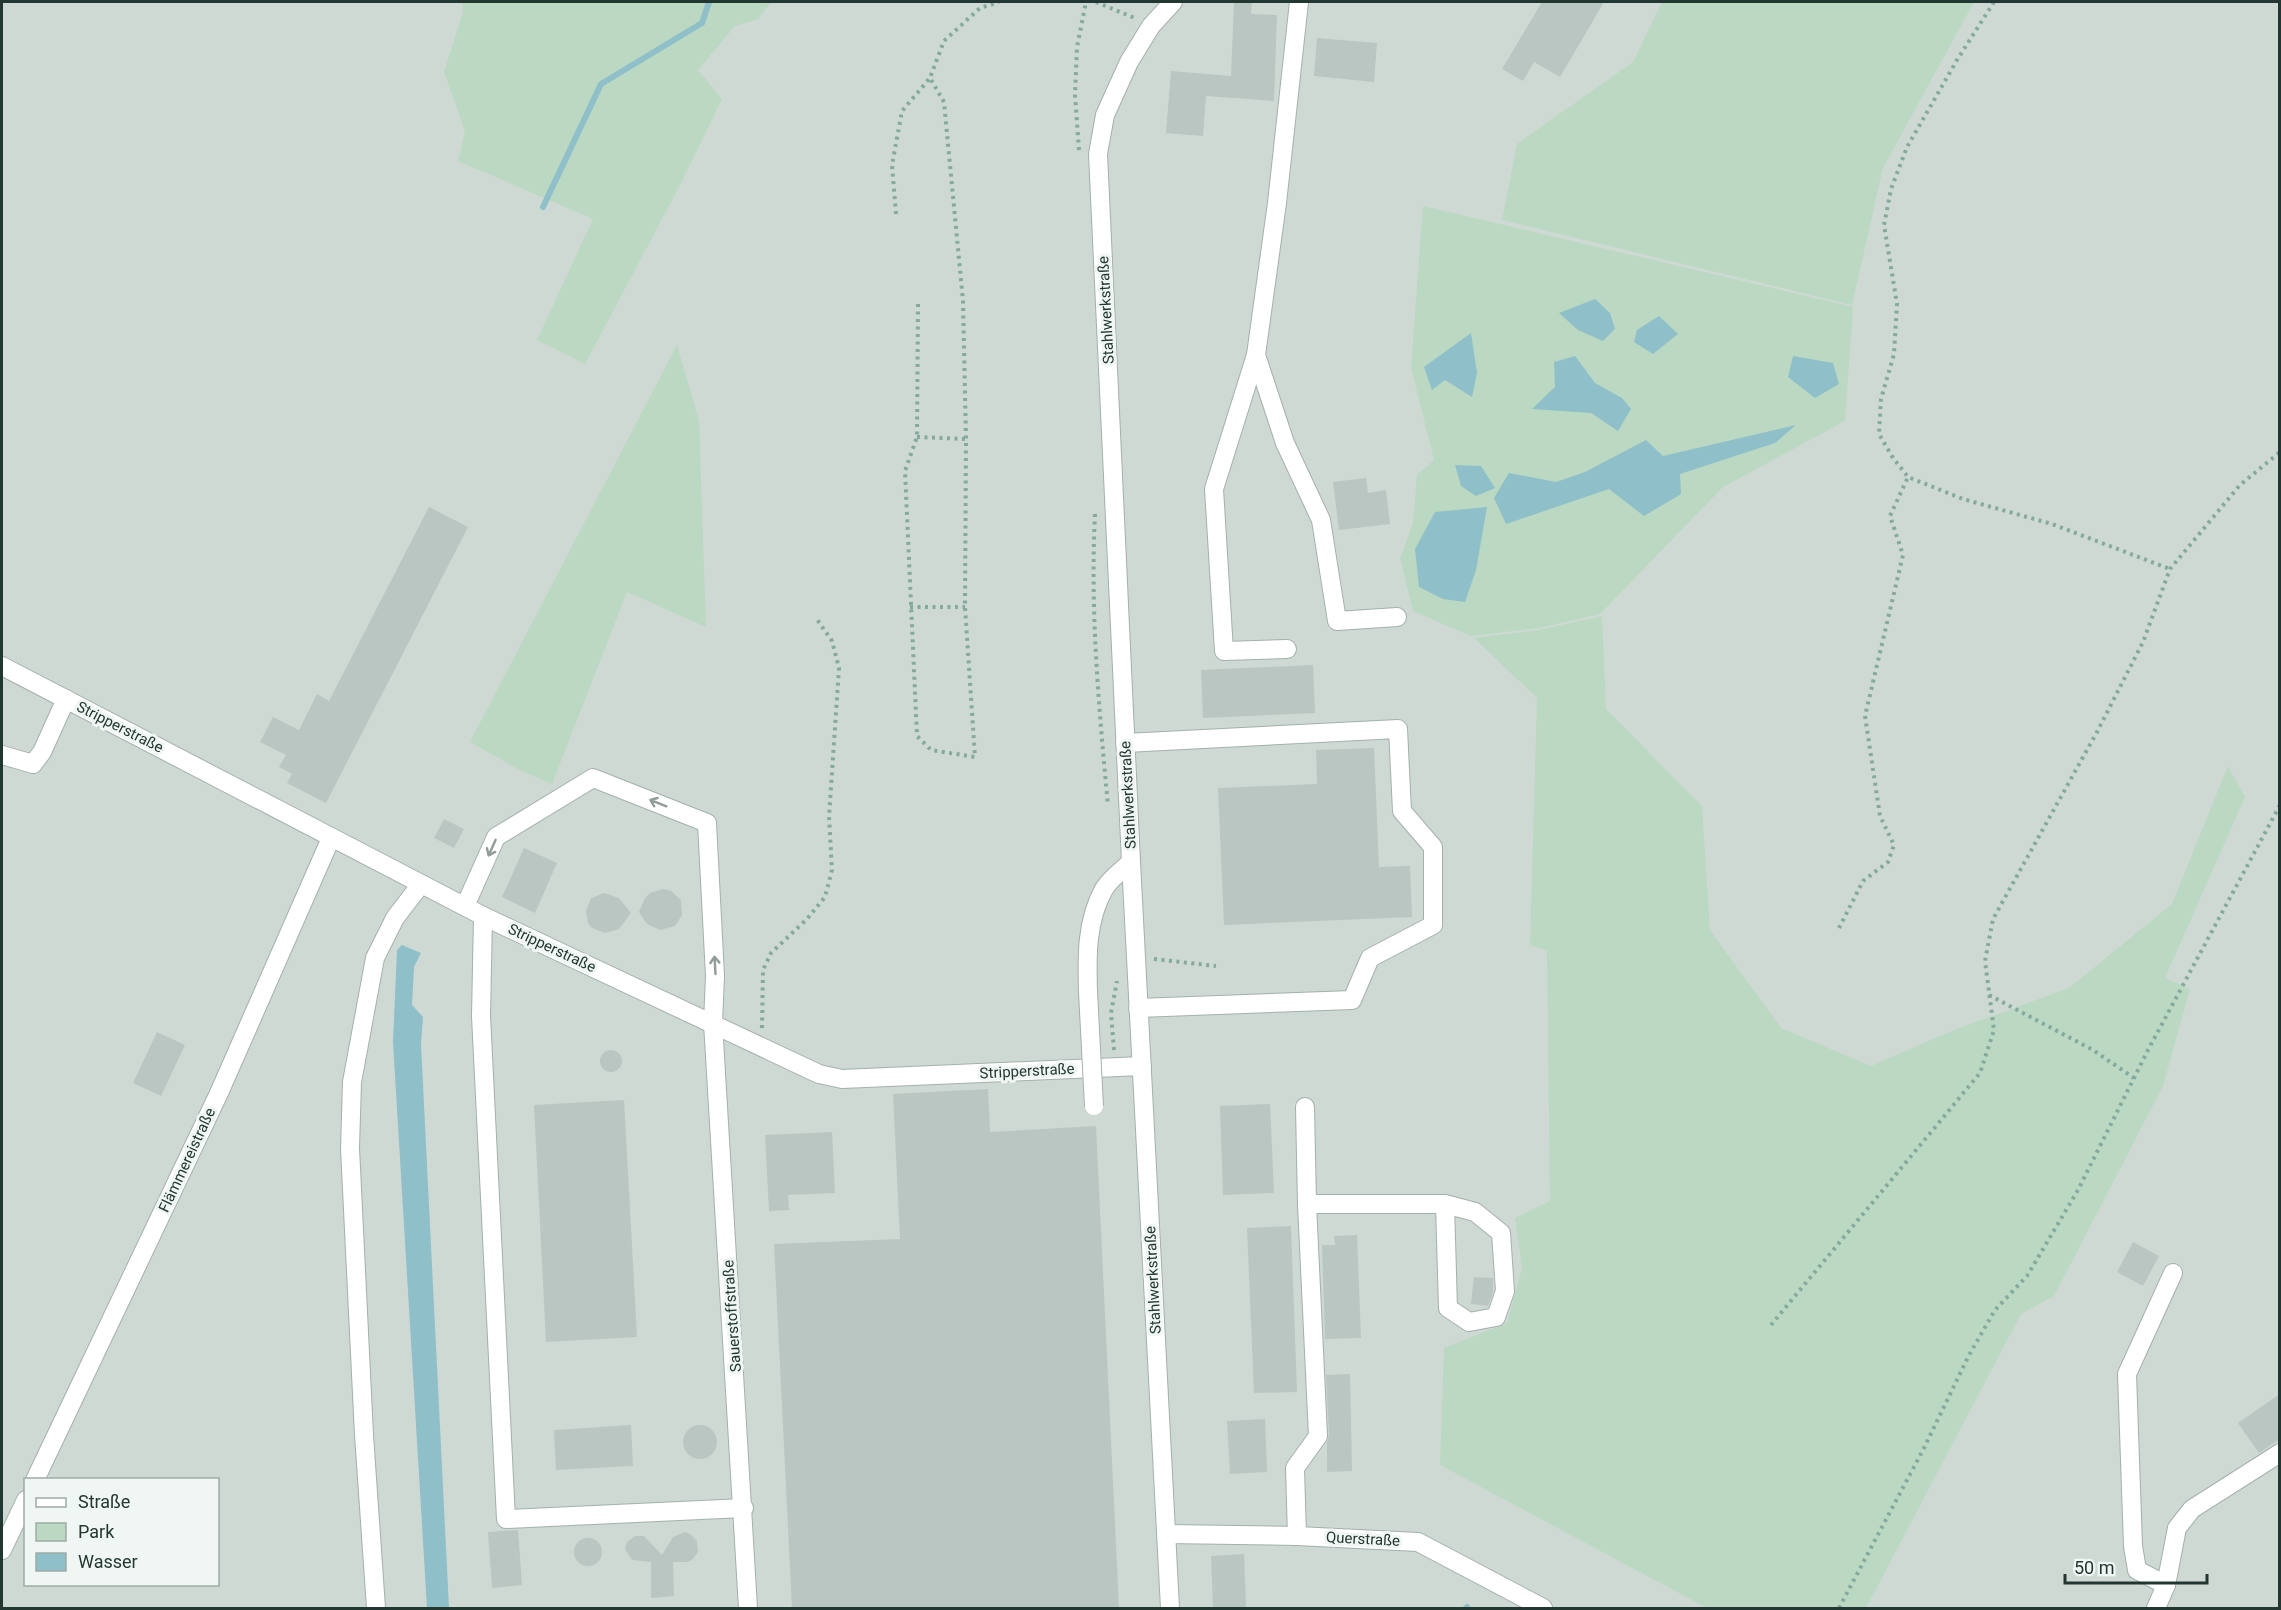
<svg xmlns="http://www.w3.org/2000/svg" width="2281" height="1610" viewBox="0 0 2281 1610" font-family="Roboto,sans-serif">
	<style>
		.built { fill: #cfd9d4; fill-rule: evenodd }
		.green { fill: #bbd8c3 }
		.water { fill: #8fbfc8 }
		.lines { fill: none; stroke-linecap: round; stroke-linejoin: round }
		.stream { stroke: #8fbfc8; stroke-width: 6 }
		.building { fill: #b9c6c1 }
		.minor-casing { stroke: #a4b0ac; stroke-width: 20 }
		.path { stroke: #84a99d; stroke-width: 4; stroke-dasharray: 3 4.5; stroke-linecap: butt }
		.minor { stroke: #fff; stroke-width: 18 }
		.minor-bridge-casing { stroke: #a4b0ac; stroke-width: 20; stroke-linecap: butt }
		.minor-bridge { stroke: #fff; stroke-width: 18 }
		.oneway { stroke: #919b98 }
		.labels { text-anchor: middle; stroke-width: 6; stroke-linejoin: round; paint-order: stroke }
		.street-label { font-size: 15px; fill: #233732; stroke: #f0f6f3 }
	</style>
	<rect width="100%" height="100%" fill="#e0e9e5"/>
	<path class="built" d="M2,2H2279V1608H2ZM26,1480H218V1584H26Z"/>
	<g class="green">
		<polygon points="462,2 771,2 758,19 735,26 698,70 722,99 680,185 585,364 537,340 593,219 458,161 465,131 444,72 463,12"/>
		<polygon points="1662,2 1974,2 1883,168 1852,305 1502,220 1517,144 1633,62"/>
		<polygon points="1423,206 1853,307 1845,421 1723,487 1600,614 1539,628 1471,636 1413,611 1400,558 1413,523 1417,475 1434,460 1411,367"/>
		<polygon points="677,345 699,421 706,627 627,592 552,784 518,769 470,742"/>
		<polygon points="1602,616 1606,709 1702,806 1710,930 1781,1028 1871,1066 1954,1030 2069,988 2172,904 2228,766 2245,797 2165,978 2190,989 2163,1086 2054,1296 2021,1314 1866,1608 1707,1608 1440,1465 1444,1348 1507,1323 1522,1268 1515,1218 1550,1201 1547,951 1530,945 1537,698 1474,638 1539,630"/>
	</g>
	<g class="water">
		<polygon points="1595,299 1610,313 1615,329 1603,341 1578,330 1559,313"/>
		<polygon points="1659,316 1678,334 1653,354 1634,342 1637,330"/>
		<polygon points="1471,333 1477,373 1472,397 1445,380 1432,390 1424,367"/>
		<polygon points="1575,356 1595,383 1622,398 1631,409 1618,431 1591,413 1532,409 1555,387 1554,362"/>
		<polygon points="1793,356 1833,363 1839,384 1815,398 1788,377"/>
		<polygon points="1796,425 1775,443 1680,474 1681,494 1644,516 1609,489 1506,524 1494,498 1509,473 1556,482 1585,472 1646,440 1663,456"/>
		<polygon points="1455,465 1481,466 1495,488 1476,496 1461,486"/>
		<polygon points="1487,507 1476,570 1465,602 1443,599 1419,587 1415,549 1435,512"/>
		<polygon points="402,945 421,953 414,967 412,1005 423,1017 421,1044 449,1608 427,1608 393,1042 397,950"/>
	</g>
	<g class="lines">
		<g class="stream">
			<polyline points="543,207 601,84 702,23 709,2"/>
			<polyline points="1466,1608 1467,1607"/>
		</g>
	</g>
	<g class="building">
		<polygon points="1234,2 1252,2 1251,14 1277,15 1274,101 1206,96 1203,136 1166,133 1171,71 1231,76"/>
		<polygon points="1542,2 1604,2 1560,77 1534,62 1523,81 1502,69"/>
		<polygon points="1317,38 1377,43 1374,82 1314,76"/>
		<polygon points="1366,478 1368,493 1386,490 1390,524 1339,530 1333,482"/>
		<polygon points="429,507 468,527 326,803 287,783 292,774 279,767 286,755 260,742 273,717 299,730 317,694 329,701"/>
		<polygon points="1313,665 1315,713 1203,718 1201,670"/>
		<polygon points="1374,748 1379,867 1410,866 1412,917 1224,925 1218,788 1317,784 1316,750"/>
		<polygon points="444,819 464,829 454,848 434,838"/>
		<polygon points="524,848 557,863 535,913 502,897"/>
		<polygon points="663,889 671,891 681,900 682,915 675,926 660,930 647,924 639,912 645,898 650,893"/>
		<polygon points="604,893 619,898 631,913 619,929 605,933 592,928 588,923 586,911 591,898"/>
		<polygon points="157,1032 185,1045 161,1096 133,1083"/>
		<circle cx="611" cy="1061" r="11"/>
		<polygon points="988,1089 990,1132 1096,1126 1119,1608 792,1608 774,1244 900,1239 893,1094"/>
		<polygon points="624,1100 637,1337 546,1342 534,1105"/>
		<polygon points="1270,1104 1274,1193 1223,1195 1220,1106"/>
		<polygon points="832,1132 835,1193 788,1195 789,1210 769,1211 765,1135"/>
		<polygon points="1291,1226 1297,1392 1254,1393 1247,1228"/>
		<polygon points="1357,1235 1361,1338 1325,1339 1322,1245 1335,1245 1334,1236"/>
		<polygon points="2133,1242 2159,1256 2143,1286 2117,1272"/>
		<polygon points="1474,1277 1493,1278 1493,1292 1488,1306 1471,1304"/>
		<polygon points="1350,1374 1352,1471 1327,1472 1327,1443 1329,1435 1326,1375"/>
		<polygon points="2280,1394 2280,1439 2259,1453 2238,1423"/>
		<polygon points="1265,1419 1267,1472 1230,1474 1227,1421"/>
		<circle cx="700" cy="1442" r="17"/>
		<polygon points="631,1425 633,1466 556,1470 554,1430"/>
		<polygon points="518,1530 522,1585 492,1588 488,1532"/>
		<polygon points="685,1532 690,1534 697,1541 698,1552 692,1560 687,1562 673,1562 674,1596 651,1598 651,1562 632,1560 625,1549 627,1542 635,1536 644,1536 662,1555 673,1537"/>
		<circle cx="588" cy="1552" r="14"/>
		<polygon points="1244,1554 1246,1608 1213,1608 1211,1556"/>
	</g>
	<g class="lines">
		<g class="minor-casing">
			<g id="minor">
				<polyline points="1299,2 1277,203 1256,355 1285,443 1321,520 1337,621 1397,617"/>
				<polyline points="1256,355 1214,489 1224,651 1287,649"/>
				<polyline points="2,666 483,916 819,1074 842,1079 1142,1066"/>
				<polyline points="1125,743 1398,729 1402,811 1433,847 1433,925 1370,958 1352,1000 1138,1008"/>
				<polyline points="2,755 33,764 42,752 66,699"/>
				<polyline points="465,906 496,837 593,778 707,823 715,976 713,1023 748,1608"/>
				<polyline points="483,916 481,1016 506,1519 744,1508"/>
				<path d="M1088,992C1087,957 1086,921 1104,889C1110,879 1122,870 1131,862"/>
				<polyline points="1307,1204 1445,1204 1475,1212 1501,1233 1505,1291 1496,1317 1469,1322 1448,1308 1445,1204"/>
				<polyline points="35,1480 219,1093 331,838"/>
				<polyline points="1166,1534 1297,1536 1418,1542 1543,1608"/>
				<polyline points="1297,1536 1295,1468 1318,1436 1307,1204 1305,1107"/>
				<polyline points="2,1550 26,1500"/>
				<polyline points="2166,1585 2137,1570 2133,1546 2127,1374 2173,1273"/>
				<polyline points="376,1608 364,1435 350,1148 352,1082 375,958 395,918 421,884"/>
				<polyline points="1170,1608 1131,862 1098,154 1105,115 1129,62 1151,26 1173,2"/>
				<polyline points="2156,1608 2166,1585 2177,1528 2192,1509 2280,1453"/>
			</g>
		</g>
		<g class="path">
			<polyline points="1096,2 1137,19"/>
			<polyline points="1994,2 1957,60 1907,147 1891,189 1884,225 1897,304 1894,354 1881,399 1879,434 1893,458 1908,477 1963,499 2052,524 2170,569"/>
			<polyline points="1079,150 1075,95 1077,47 1086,2"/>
			<polyline points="896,214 892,165 902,111 930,78"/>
			<polyline points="918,304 917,437 905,471 917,736 931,750 975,757 965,607 966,439 963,301 944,102 930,78 944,41 980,8 999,2"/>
			<polyline points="917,437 966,439"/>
			<path d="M1095,514C1090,611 1099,709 1108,806"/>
			<polyline points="910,607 965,607"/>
			<polyline points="1839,928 1863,881 1888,862 1894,845 1880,816 1865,716 1903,555 1890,516 1908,477"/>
			<polyline points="1154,959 1216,966"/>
			<polyline points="1989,995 2093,1050 2134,1078"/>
			<polyline points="762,1028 763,970 771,953 807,919 825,897 832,870 829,817 839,668 832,641 816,618"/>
			<polyline points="1114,1050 1111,1013 1117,981"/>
			<polyline points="1771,1325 1980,1073 1994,1030 1985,961 1993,919 2097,732 2143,642 2170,569 2240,485 2280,452"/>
			<polyline points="1839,1608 1924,1448 1968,1357 1995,1310 2027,1276 2078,1190 2148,1050 2280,805"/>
		</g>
		<use href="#minor" class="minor"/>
		<g class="minor-bridge-casing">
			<polyline id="minor-bridge" points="1088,992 1094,1106"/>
		</g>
		<use href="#minor-bridge" class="minor-bridge"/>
	</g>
	<defs><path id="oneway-shaft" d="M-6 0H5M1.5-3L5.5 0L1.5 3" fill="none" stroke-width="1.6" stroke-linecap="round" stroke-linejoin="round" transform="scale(1.5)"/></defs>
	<g class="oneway">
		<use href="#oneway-shaft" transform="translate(658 803) rotate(-158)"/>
		<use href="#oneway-shaft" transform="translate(492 848) rotate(114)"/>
		<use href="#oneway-shaft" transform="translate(715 965) rotate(-93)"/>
	</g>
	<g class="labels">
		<g class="street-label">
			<text transform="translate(1106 310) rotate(-93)" y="5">Stahlwerkstraße</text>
			<text transform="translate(120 727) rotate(27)" y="5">Stripperstraße</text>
			<text transform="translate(1128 795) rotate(-93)" y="5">Stahlwerkstraße</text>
			<text transform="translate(552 948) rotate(25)" y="5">Stripperstraße</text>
			<text transform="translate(1027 1071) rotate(-3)" y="5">Stripperstraße</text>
			<text transform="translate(187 1160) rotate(-65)" y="5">Flämmereistraße</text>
			<text transform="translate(1153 1280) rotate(-93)" y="5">Stahlwerkstraße</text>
			<text transform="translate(732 1316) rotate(-94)" y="5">Sauerstoffstraße</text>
			<text transform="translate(1363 1539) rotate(3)" y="5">Querstraße</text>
		</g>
	</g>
	<rect width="2281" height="1610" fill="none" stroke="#233732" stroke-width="6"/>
	<rect x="24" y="1478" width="195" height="108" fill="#f0f6f3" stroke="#9eaaa6" stroke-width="1.5"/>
	<rect x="36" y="1498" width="30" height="9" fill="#ffffff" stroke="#9eaaa6" stroke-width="1.5"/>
	<text x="78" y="1508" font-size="18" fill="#233732">Straße</text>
	<rect x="36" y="1523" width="30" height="18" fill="#bbd8c3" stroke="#9eaaa6" stroke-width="1.5"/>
	<text x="78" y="1538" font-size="18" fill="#233732">Park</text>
	<rect x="36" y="1553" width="30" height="18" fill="#8fbfc8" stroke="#9eaaa6" stroke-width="1.5"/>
	<text x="78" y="1568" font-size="18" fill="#233732">Wasser</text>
	<path d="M2065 1574v9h142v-9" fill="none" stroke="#233732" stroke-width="3"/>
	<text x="2074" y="1574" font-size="18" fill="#233732" stroke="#f0f6f3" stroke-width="4.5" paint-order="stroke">50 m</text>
</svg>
